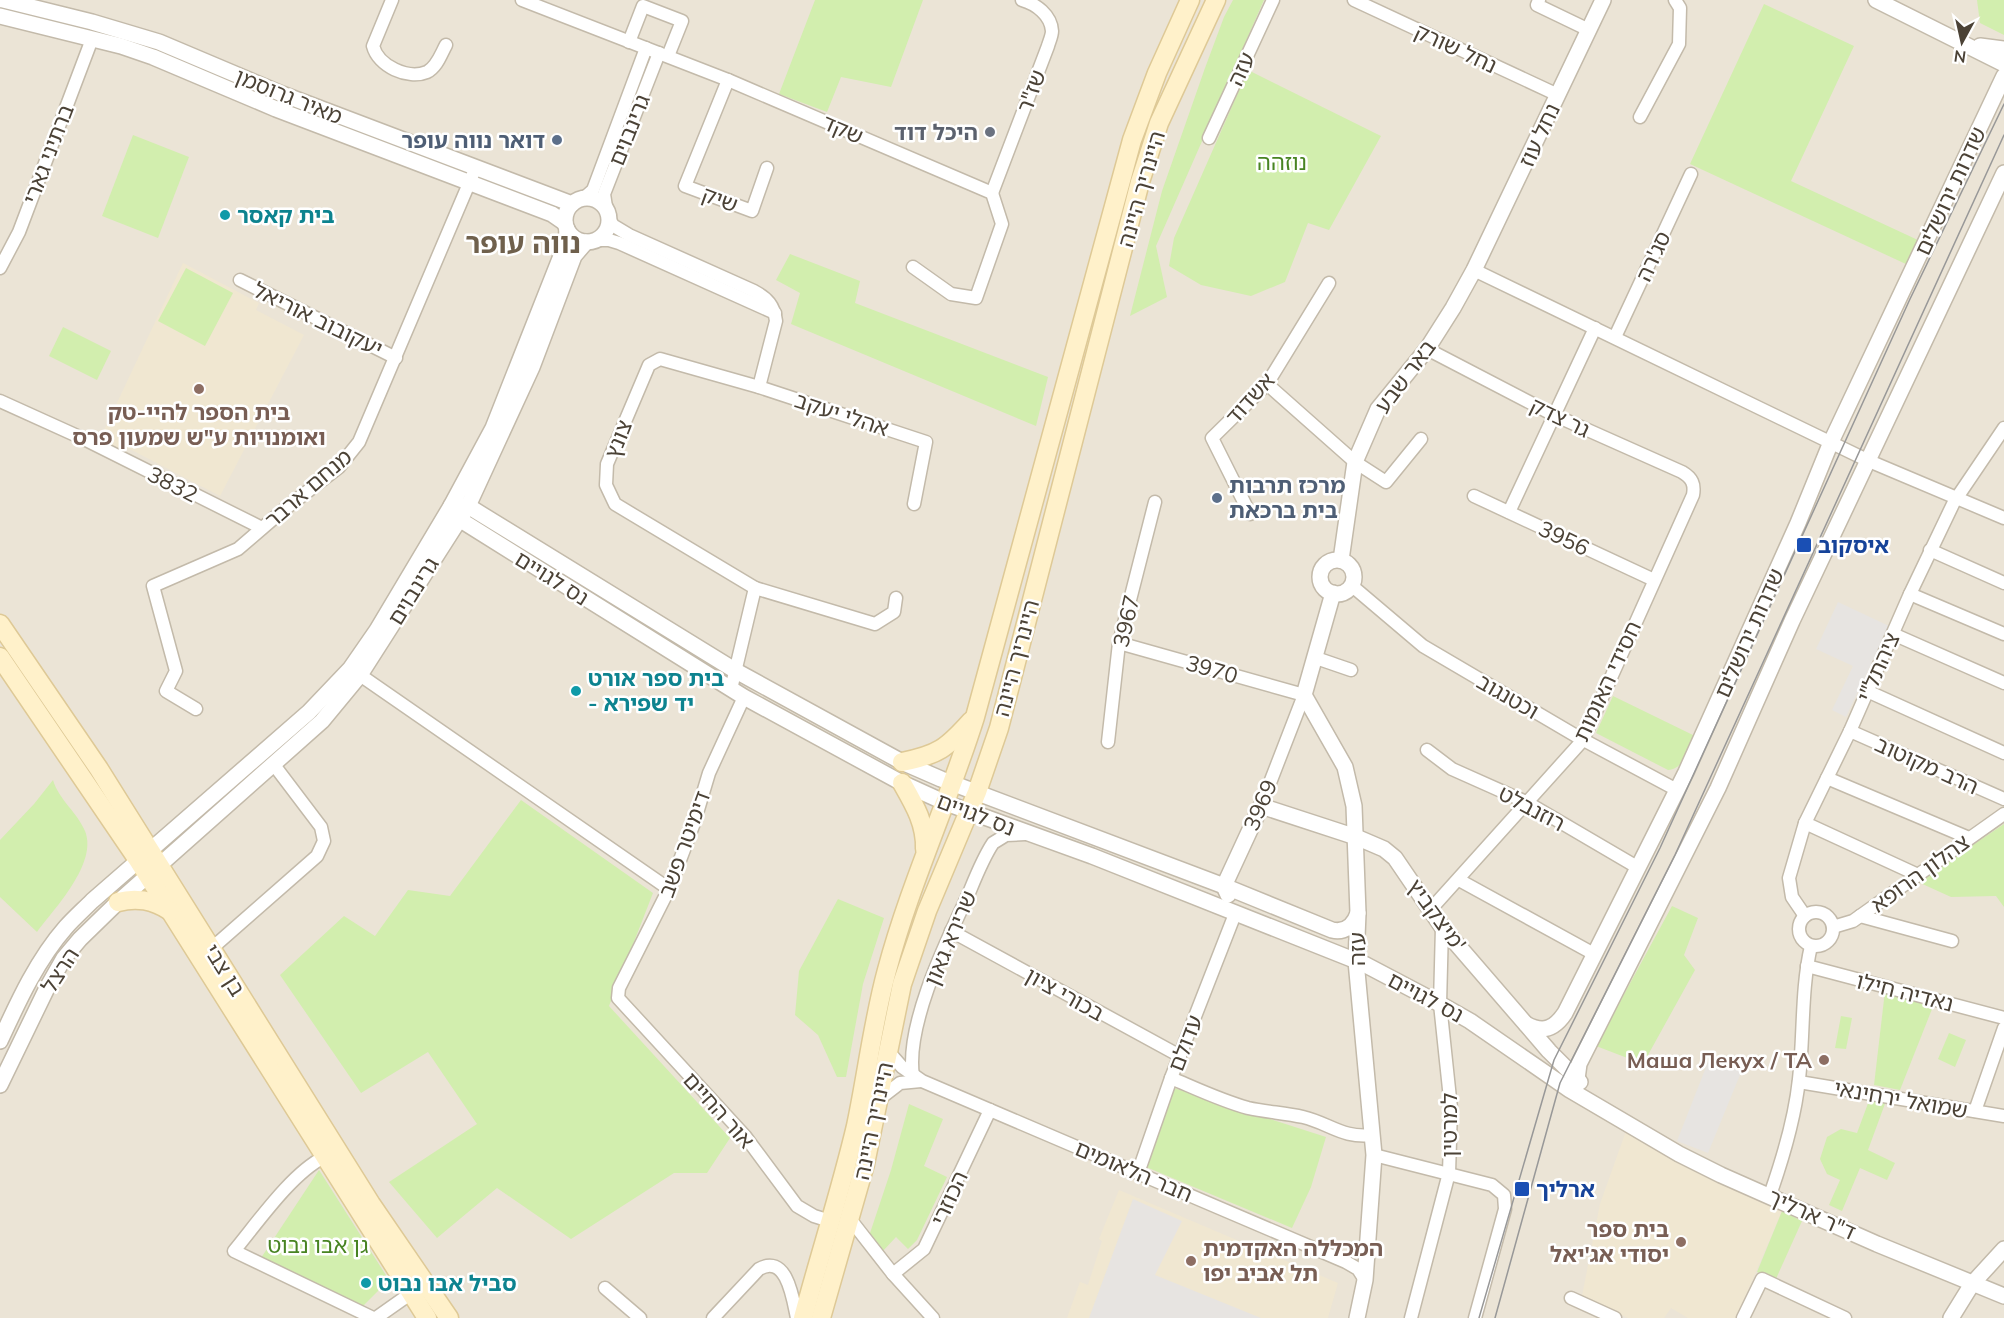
<svg xmlns="http://www.w3.org/2000/svg" width="2004" height="1318" viewBox="0 0 2004 1318" font-family="Mulish,'Noto Sans Hebrew',sans-serif">
	<style>
		.residential { fill: #ebe4d6 }
		.education { fill: #f0e7d1 }
		.green { fill: #d2eeae }
		.parking { fill: #e7e4e1 }
		.lines { fill: none; stroke-linecap: round; stroke-linejoin: round }
		.minor-casing { stroke: #c3baaa; stroke-width: 15 }
		.tertiary-casing { stroke: #c3baaa; stroke-width: 18 }
		.secondary-casing { stroke: #dec996; stroke-width: 21 }
		.minor { stroke: #fff; stroke-width: 12 }
		.tertiary { stroke: #fff; stroke-width: 15 }
		.secondary { stroke: #fff1ca; stroke-width: 18 }
		.tram { stroke: #989898; stroke-width: 1.5 }
		.worship-dot { fill: #6b7280; stroke: #fff; stroke-width: 2 }
		.service-dot { fill: #5c6f8a; stroke: #fff; stroke-width: 2 }
		.culture-dot { fill: #0f9aa8; stroke: #fff; stroke-width: 2 }
		.education-dot { fill: #8d6e63; stroke: #fff; stroke-width: 2 }
		.transit-dot { fill: #1a4fb4; stroke: #fff; stroke-width: 2 }
		.labels { text-anchor: middle; stroke-width: 5; stroke-linejoin: round; paint-order: stroke }
		.street-label { font-size: 22px; fill: #4b4236; stroke: #fff }
		.worship-label { font-size: 22px; font-weight: bold; fill: #5b616d; stroke: #fff; text-anchor: end }
		.service-label { font-size: 22px; font-weight: bold; fill: #4e5e75; stroke: #fff; text-anchor: end }
		.park-label { font-size: 22px; fill: #488422; stroke: #fff }
		.culture-label { font-size: 22px; font-weight: bold; fill: #0d838f; stroke: #fff; text-anchor: start }
		.education-label { font-size: 22px; font-weight: bold; fill: #785e54; stroke: #fff; text-anchor: end }
		.transit-label { font-size: 22px; font-weight: bold; fill: #164399; stroke: #fff; text-anchor: start }
		.district-label { font-size: 28px; font-weight: bold; fill: #6f604c; stroke: #fff }
	</style>
	<rect width="100%" height="100%" fill="#f6f2e9"/>
	<rect class="residential" x="0" y="0" width="2004" height="1318"/>
	<g class="education">
		<polygon points="183,263 259,303 256,310 304,335 220,496 124,446 119,454 98,443"/>
		<polygon points="1626,1131 1693,1169 1782,1211 1736,1318 1688,1318 1671,1308 1664,1318 1628,1318 1582,1296 1600,1204"/>
		<polygon points="1119,1190 1338,1283 1328,1318 1067,1318 1080,1282 1088,1285 1102,1241 1099,1239"/>
	</g>
	<g class="green">
		<polygon points="815,0 923,0 891,87 841,77 827,112 779,94"/>
		<polygon points="1233,0 1264,0 1156,246 1167,297 1130,316 1162,191 1205,68 1224,17"/>
		<polygon points="1977,0 2004,0 2004,35 1980,23"/>
		<polygon points="1764,4 1854,46 1791,181 1920,241 1908,265 1690,164"/>
		<polygon points="1248,70 1381,136 1329,230 1308,223 1285,282 1251,296 1201,285 1169,266 1174,238"/>
		<polygon points="133,135 189,157 158,238 102,216"/>
		<polygon points="790,254 860,281 855,303 1048,377 1036,426 791,324 800,293 776,280"/>
		<polygon points="186,268 233,293 205,346 158,321"/>
		<polygon points="63,327 111,351 97,380 49,356"/>
		<path d="M1613,696L1695,736C1689,749 1684,769 1668,770L1596,733Z"/>
		<path d="M53,780C59,800 77,812 85,831C98,863 55,908 37,932L0,897V840L34,804Z"/>
		<polygon points="521,800 653,893 609,1006 730,1138 707,1173 674,1173 571,1239 497,1188 437,1238 389,1182 477,1124 428,1052 361,1093 280,975 344,916 375,936 408,890 450,896"/>
		<polygon points="2004,824 2004,907 1996,896 1951,897 1918,882"/>
		<polygon points="838,899 884,918 863,984 846,1077 837,1077 818,1035 795,1015 799,971"/>
		<polygon points="1672,906 1698,918 1684,955 1695,970 1643,1064 1596,1046"/>
		<polygon points="1885,991 1934,1004 1900,1090 1874,1085"/>
		<polygon points="1841,1016 1852,1018 1846,1049 1835,1048"/>
		<polygon points="1949,1033 1966,1040 1955,1067 1938,1059"/>
		<polygon points="1174,1088 1326,1137 1311,1187 1292,1228 1146,1167"/>
		<polygon points="1870,1098 1886,1101 1868,1150 1895,1163 1887,1180 1860,1168 1842,1211 1829,1205 1840,1180 1827,1174 1820,1159 1827,1137 1841,1129 1857,1133"/>
		<polygon points="909,1104 943,1119 924,1166 947,1177 917,1240 908,1249 896,1237 882,1252 869,1236 891,1170"/>
		<polygon points="319,1170 389,1280 360,1309 259,1261"/>
		<polygon points="1782,1211 1802,1221 1775,1281 1757,1272"/>
	</g>
	<g class="parking">
		<polygon points="1838,602 1889,626 1846,717 1832,710 1853,666 1816,649"/>
		<polygon points="1710,1057 1742,1070 1708,1153 1677,1141"/>
		<polygon points="1133,1199 1182,1221 1155,1275 1261,1318 1089,1318"/>
	</g>
	<g class="lines">
		<g class="minor-casing">
			<g id="minor">
				<path d="M392,0L373,46C378,66 408,80 427,72C437,67 441,54 446,45"/>
				<polyline points="522,0 728,80 992,193 1002,224 976,298 951,294 913,267"/>
				<polyline points="1354,0 1558,95"/>
				<polyline points="1539,0 1537,5 1589,30"/>
				<polyline points="629,42 643,6 682,21 668,56"/>
				<polyline points="728,80 685,186 752,211 767,168"/>
				<polyline points="1640,117 1679,44 1680,8 1675,0"/>
				<polyline points="1209,138 1273,0"/>
				<path d="M992,193L1048,46C1049,42 1052,36 1052,31C1051,15 1036,4 1022,0"/>
				<polyline points="584,198 593,190 646,48"/>
				<polyline points="606,207 604,194 659,53"/>
				<path d="M609,220L614,226L629,235L754,291C767,298 774,305 776,321L759,387"/>
				<polyline points="596,240 609,240 619,243 775,313"/>
				<polyline points="0,268 19,232 92,39"/>
				<polyline points="1474,270 1869,461 2004,518"/>
				<polyline points="240,280 396,358"/>
				<polyline points="1615,337 1691,174"/>
				<path d="M1427,349L1554,415L1682,472C1692,478 1695,484 1693,495L1583,740L1431,909"/>
				<polyline points="1267,384 1355,462 1386,482 1421,439"/>
				<polyline points="0,401 84,439 262,528"/>
				<polyline points="1474,496 1654,580"/>
				<polyline points="1509,512 1595,328"/>
				<polyline points="1250,514 1212,438 1267,384 1329,283"/>
				<polyline points="1930,550 2004,583"/>
				<polyline points="1351,585 1423,646 1578,737 1677,790"/>
				<polyline points="755,588 875,624 894,612 896,598"/>
				<polyline points="1910,594 2004,634"/>
				<polyline points="1893,634 2004,683"/>
				<polyline points="1119,643 1304,695 1261,806"/>
				<polyline points="1316,658 1351,670"/>
				<polyline points="360,675 669,889"/>
				<polyline points="731,689 755,588 615,504 606,485 607,464 649,365 660,359 759,387 926,442 914,504"/>
				<polyline points="1867,691 2004,753"/>
				<polyline points="744,697 709,773 694,823 669,889 619,988 618,998 745,1136 797,1206 814,1216 830,1221"/>
				<polyline points="196,709 166,691 176,671 153,586 238,549 281,512 339,467 359,442 473,174"/>
				<polyline points="1850,731 2004,799"/>
				<polyline points="1108,742 1119,643 1155,502"/>
				<polyline points="1427,750 1452,769 1526,802 1637,867"/>
				<polyline points="1827,778 1969,838"/>
				<polyline points="1805,823 1918,875"/>
				<polyline points="1459,880 1594,954"/>
				<circle cx="1816" cy="929" r="17"/>
				<polyline points="1805,916 1792,897 1789,878 1805,823 1850,731 1910,594 1954,502 2004,428"/>
				<polyline points="1860,916 1952,941"/>
				<polyline points="1833,927 1853,921 2004,814"/>
				<polyline points="951,931 1180,1056"/>
				<polyline points="211,949 317,856 324,841 321,827 274,765"/>
				<polyline points="1807,966 2004,1018"/>
				<polyline points="887,1050 902,1067 922,1081 1346,1262 1358,1269 1365,1280"/>
				<path d="M913,1076C905,1025 947,940 969,893C976,876 983,858 993,843L1006,835L1025,834"/>
				<path d="M1171,1078C1197,1089 1222,1101 1248,1108C1266,1112 1285,1113 1303,1117C1329,1123 1343,1139 1373,1135"/>
				<polyline points="1799,1082 2004,1116"/>
				<polyline points="878,1100 900,1083 921,1081"/>
				<polyline points="1975,1111 2004,1028"/>
				<polyline points="1374,1155 1492,1185 1504,1195 1505,1209 1475,1318"/>
				<path d="M324,1157C291,1174 258,1222 234,1251L373,1318"/>
				<polyline points="1138,1173 1171,1078 1235,914"/>
				<path d="M1770,1195C1783,1158 1795,1118 1799,1079C1804,1035 1801,989 1811,946"/>
				<polyline points="850,1219 893,1274 933,1318"/>
				<polyline points="893,1274 924,1249 990,1110"/>
				<polyline points="605,1288 640,1318"/>
				<polyline points="1571,1298 1615,1318"/>
				<polyline points="376,1318 410,1294"/>
				<path d="M713,1318L759,1269C787,1253 793,1299 797,1318"/>
				<polyline points="1411,1318 1449,1173 1451,1108 1440,1004 1442,927"/>
				<polyline points="1743,1318 1762,1279 1845,1318"/>
			</g>
		</g>
		<g class="tertiary-casing">
			<g id="tertiary">
				<polyline points="3,0 92,22 159,42 282,94 572,204"/>
				<polyline points="1876,0 2004,64"/>
				<polyline points="0,16 121,46 153,57 276,109 552,214 565,223"/>
				<polyline points="1980,46 2004,49"/>
				<circle cx="587" cy="220" r="22"/>
				<polyline points="451,506 459,519 744,697 902,783 946,803 1092,856 1364,964 1440,1004 1470,1021 1570,1090 1679,1154 1721,1175 1877,1244 2004,1296"/>
				<path d="M458,506H468L736,671L902,762L941,779L1224,886L1332,930C1345,933 1354,925 1358,913"/>
				<polyline points="1341,560 1355,462 1378,409 1427,349 1453,308 1474,270 1603,0"/>
				<circle cx="1337" cy="577" r="17"/>
				<polyline points="1333,593 1304,695 1345,767 1354,806 1358,913 1356,961 1374,1155 1365,1280 1357,1318"/>
				<polyline points="1228,895 1224,886 1261,806 1356,837 1384,849 1395,858 1442,927 1549,1051 1580,1082"/>
				<path d="M1526,1024C1544,1034 1555,1028 1565,1013L1686,772L1798,523L1831,442L2004,76"/>
				<path d="M0,1041C18,1002 37,960 66,927C74,918 83,910 92,901L309,712L350,669L377,630L451,506L493,428L563,251L566,243L567,229"/>
				<polyline points="1577,1079 1579,1064 1718,788 1792,621 2004,173"/>
				<polyline points="0,1085 47,988 64,958 80,939 118,902 322,721 360,675 468,506 532,367 574,256 586,242"/>
				<polyline points="1951,1318 1972,1284 2004,1249"/>
			</g>
		</g>
		<g class="secondary-casing">
			<g id="secondary">
				<polyline points="0,624 99,769 371,1204 449,1318"/>
				<polyline points="0,657 138,860 427,1318"/>
				<path d="M902,762C938,755 947,748 971,721"/>
				<path d="M902,783C914,804 926,824 925,849"/>
				<path d="M118,902C137,897 153,900 170,911"/>
				<path d="M803,1318C820,1254 841,1190 856,1126C867,1074 873,1021 887,970C910,884 948,803 975,717L1132,140L1157,73L1190,0"/>
				<polyline points="821,1318 865,1164 902,984 927,911 977,792 999,728 1140,182 1159,123 1216,0"/>
			</g>
		</g>
		<use href="#minor" class="minor"/>
		<use href="#tertiary" class="tertiary"/>
		<use href="#secondary" class="secondary"/>
		<g class="tram">
			<polyline points="1479,1318 1554,1060 1660,848 1910,299 2004,104"/>
			<polyline points="1495,1318 1560,1083 1675,855 2004,135"/>
		</g>
	</g>
	<circle class="worship-dot" cx="990" cy="132" r="6"/>
	<g class="service-dot">
		<circle cx="557" cy="140" r="6"/>
		<circle cx="1217" cy="498" r="6"/>
	</g>
	<g class="culture-dot">
		<circle cx="225" cy="215" r="6"/>
		<circle cx="576" cy="691" r="6"/>
		<circle cx="366" cy="1283" r="6"/>
	</g>
	<g class="education-dot">
		<circle cx="199" cy="389" r="6"/>
		<circle cx="1824" cy="1060" r="6"/>
		<circle cx="1681" cy="1242" r="6"/>
		<circle cx="1191" cy="1261" r="6"/>
	</g>
	<g class="transit-dot">
		<rect x="1796" y="537" width="16" height="16" rx="3"/>
		<rect x="1514" y="1181" width="16" height="16" rx="3"/>
	</g>
	<g class="labels">
		<g class="street-label">
			<text transform="translate(1456 48) rotate(25)" y="8">נחל שורק</text>
			<text transform="translate(1241 69) rotate(-65)" y="8">עזה</text>
			<text transform="translate(1031 91) rotate(-69)" y="8">שז"ר</text>
			<text transform="translate(289 96) rotate(22)" y="8">מאיר גרוסמן</text>
			<text transform="translate(843 129) rotate(23)" y="8">שקד</text>
			<text transform="translate(629 130) rotate(-68)" y="8">גרינבוים</text>
			<text transform="translate(1539 135) rotate(-65)" y="8">נחל עוז</text>
			<text transform="translate(48 154) rotate(-69)" y="8">ברתיני גארי</text>
			<text transform="translate(1141 189) rotate(-74)" y="8">היינריך היינה</text>
			<text transform="translate(1950 191) rotate(-65)" y="8">שדרות ירושלים</text>
			<text transform="translate(720 199) rotate(20)" y="8">שיק</text>
			<text transform="translate(1653 256) rotate(-65)" y="8">סג'רה</text>
			<text transform="translate(318 319) rotate(26)" y="8">יעקובוב אוריאל</text>
			<text transform="translate(1405 376) rotate(-53)" y="8">באר שבע</text>
			<text transform="translate(1250 398) rotate(-48)" y="8">אשדוד</text>
			<text transform="translate(842 414) rotate(18)" y="8">אהלי יעקב</text>
			<text transform="translate(1560 417) rotate(26)" y="8">גר צדק</text>
			<text transform="translate(618 439) rotate(-68)" y="8">צונץ</text>
			<text transform="translate(173 484) rotate(27)" y="8">3832</text>
			<text transform="translate(308 488) rotate(-41)" y="8">מנחם ארבר</text>
			<text transform="translate(1564 538) rotate(25)" y="8">3956</text>
			<text transform="translate(552 578) rotate(32)" y="8">נס לגויים</text>
			<text transform="translate(413 591) rotate(-58)" y="8">גרינבוים</text>
			<text transform="translate(1126 621) rotate(-77)" y="8">3967</text>
			<text transform="translate(1749 633) rotate(-66)" y="8">שדרות ירושלים</text>
			<text transform="translate(1016 658) rotate(-75)" y="8">היינריך היינה</text>
			<text transform="translate(1878 667) rotate(-66)" y="8">ציהתל"י</text>
			<text transform="translate(1212 669) rotate(16)" y="8">3970</text>
			<text transform="translate(1607 681) rotate(-65)" y="8">חסידי האומות</text>
			<text transform="translate(1508 696) rotate(30)" y="8">וכטנגוב</text>
			<text transform="translate(1927 765) rotate(24)" y="8">הרב מקוטוב</text>
			<text transform="translate(1260 805) rotate(-67)" y="8">3969</text>
			<text transform="translate(1532 808) rotate(28)" y="8">רוזנבלט</text>
			<text transform="translate(976 814) rotate(21)" y="8">נס לגויים</text>
			<text transform="translate(684 844) rotate(-70)" y="8">דימיטר פשב</text>
			<text transform="translate(1920 873) rotate(-36)" y="8">צהלון הרופא</text>
			<text transform="translate(1437 915) rotate(54)" y="8">מיצקביץ'</text>
			<text transform="translate(950 938) rotate(-67)" y="8">שרירא גאון</text>
			<text transform="translate(1357 949) rotate(-90)" y="8">עזה</text>
			<text transform="translate(60 970) rotate(-57)" y="8">הרצל</text>
			<text transform="translate(225 970) rotate(58)" y="8">בן צבי</text>
			<text transform="translate(1905 992) rotate(14)" y="8">נאדיה חילו</text>
			<text transform="translate(1065 994) rotate(29)" y="8">בכורי ציון</text>
			<text transform="translate(1426 997) rotate(28)" y="8">נס לגויים</text>
			<text transform="translate(1185 1043) rotate(-69)" y="8">עדולם</text>
			<text transform="translate(1901 1099) rotate(10)" y="8">שמואל ירחינאי</text>
			<text transform="translate(719 1110) rotate(48)" y="8">אור החיים</text>
			<text transform="translate(873 1121) rotate(-78)" y="8">היינריך היינה</text>
			<text transform="translate(1449 1125) rotate(-90)" y="8">למרטין</text>
			<text transform="translate(1134 1171) rotate(23)" y="8">חבר הלאומים</text>
			<text transform="translate(949 1198) rotate(-65)" y="8">הכוזרי</text>
			<text transform="translate(1812 1214) rotate(24)" y="8">ד"ר ארליך</text>
		</g>
		<g class="worship-label">
			<text x="978" y="140">היכל דוד</text>
		</g>
		<g class="service-label">
			<text x="545" y="148">דואר נווה עופר</text>
			<text x="1229" y="493" text-anchor="start">מרכז תרבות<tspan x="1229" dy="25">בית ברכאת</tspan></text>
		</g>
		<g class="park-label">
			<text x="1282" y="170">נוזהה</text>
			<text x="318" y="1253">גן אבו נבוט</text>
		</g>
		<g class="culture-label">
			<text x="237" y="223">בית קאסר</text>
			<text x="588" y="686">בית ספר אורט<tspan x="588" dy="25">- יד שפירא</tspan></text>
			<text x="378" y="1291">סביל אבו נבוט</text>
		</g>
		<g class="education-label">
			<text x="199" y="420" text-anchor="middle">בית הספר להיי-טק<tspan x="199" dy="25">ואומנויות ע"ש שמעון פרס</tspan></text>
			<text x="1812" y="1068">Маша Лекух / ТА</text>
			<text x="1669" y="1237">בית ספר<tspan x="1669" dy="25">יסודי אג'יאל</tspan></text>
			<text x="1203" y="1256" text-anchor="start">המכללה האקדמית<tspan x="1203" dy="25">תל אביב יפו</tspan></text>
		</g>
		<g class="transit-label">
			<text x="1818" y="553">איסקוב</text>
			<text x="1536" y="1197">ארליך</text>
		</g>
		<g class="district-label">
			<text x="523" y="253">נווה עופר</text>
		</g>
	</g>
	<g transform="translate(1962 42) rotate(188)" stroke="#ffffff" stroke-width="4.5" paint-order="stroke">
	<path d="M0-4.5L10 22L0 15L-10 22Z" fill="#4b4236"/>
	<text y="-9" font-size="16" font-weight="bold" text-anchor="middle" fill="#4b4236">N</text>
	</g>
</svg>
